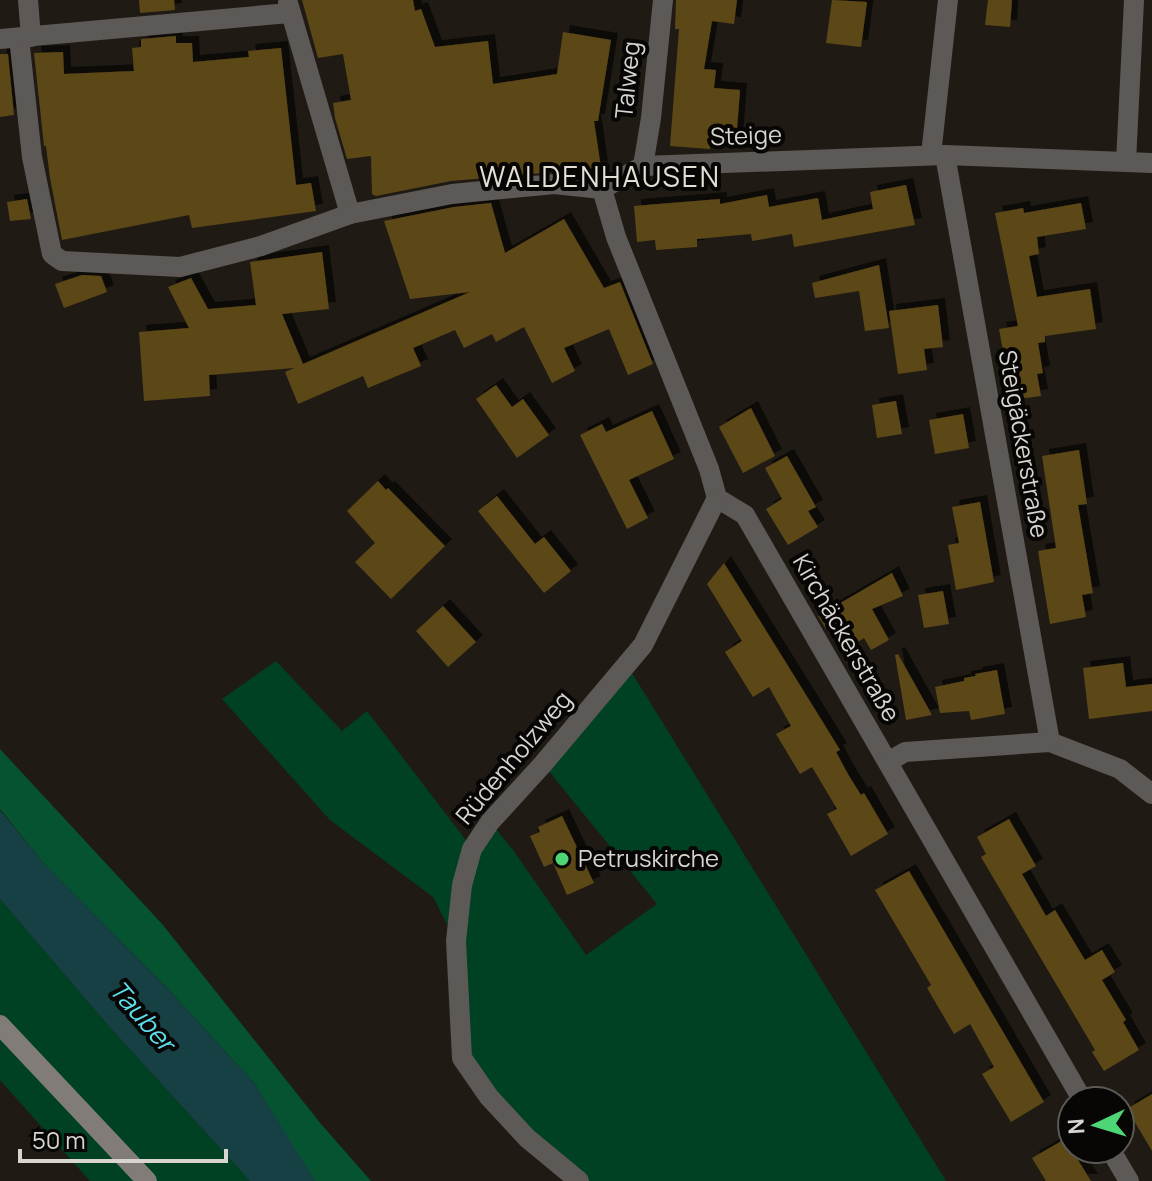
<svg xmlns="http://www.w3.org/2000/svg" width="1152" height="1181" viewBox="0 0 1152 1181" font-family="Manrope,sans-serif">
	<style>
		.green { fill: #004124 }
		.forest { fill: #055330 }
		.water { fill: #174045 }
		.building { fill: #5c4719; filter: url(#shadow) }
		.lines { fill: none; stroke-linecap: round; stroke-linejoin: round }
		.minor { stroke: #5d5957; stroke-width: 20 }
		.secondary { stroke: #827c78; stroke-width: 20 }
		.poi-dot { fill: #4ed676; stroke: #070604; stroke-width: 3 }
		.labels { text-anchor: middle; stroke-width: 8; stroke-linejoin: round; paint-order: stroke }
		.street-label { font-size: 24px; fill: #d8d5d1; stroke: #070604 }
		.poi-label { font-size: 24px; fill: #d8d5d1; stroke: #070604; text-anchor: start }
		.water-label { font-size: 26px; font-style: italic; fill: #5cdeed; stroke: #070604 }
		.quarter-label { font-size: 28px; letter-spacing: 2px; fill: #e4dfd5; stroke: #070604 }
	</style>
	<defs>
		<filter id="shadow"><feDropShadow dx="7" dy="-7" stdDeviation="0" flood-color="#0009"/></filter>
	</defs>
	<rect width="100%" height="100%" fill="#1f1b14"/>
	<g class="green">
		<polygon points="276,661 342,731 367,711 472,848 490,822 513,850 586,955 657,904 543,764 627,665 946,1181 570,1181 462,1058 456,941 433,897 330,820 222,699"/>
		<polygon points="0,899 107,1024 250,1181 90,1181 0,1080"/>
	</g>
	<polygon class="forest" points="0,749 163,925 321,1124 371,1181 315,1181 310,1177 255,1084 167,988 45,865 0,809"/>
	<polygon class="water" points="0,810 45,865 167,988 255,1084 315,1181 250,1181 107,1024 0,899"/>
	<g class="building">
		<polygon points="139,0 174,0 175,10 140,13"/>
		<polygon points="302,0 413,0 415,11 421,9 435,47 488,41 493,84 557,74 563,32 611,40 598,121 594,121 601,168 451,181 376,196 372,194 371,156 347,159 335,118 333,103 351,100 343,54 318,58"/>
		<polygon points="676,0 737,0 734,24 712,21 704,69 716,70 714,88 740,90 736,142 710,141 710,149 670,146 679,29 675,29"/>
		<polygon points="832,0 867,2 861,47 826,43"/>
		<polygon points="988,0 1012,0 1010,27 985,25"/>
		<polygon points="176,36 176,43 192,43 193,62 249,57 248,51 281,48 296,185 311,183 316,211 192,228 189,215 62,240 50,178 46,146 44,146 34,53 63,52 64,74 134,71 132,48 141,47 141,39"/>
		<polygon points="0,54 8,54 14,115 0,117"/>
		<polygon points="906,185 915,225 794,247 792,234 752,241 751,234 697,239 697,247 656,250 655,240 637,242 634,206 720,199 720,204 767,195 769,207 818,198 822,220 873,209 870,192"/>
		<polygon points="27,199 31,219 10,221 7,202"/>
		<polygon points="491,203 505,253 564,219 604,288 620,282 653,364 628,375 609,329 564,348 575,371 552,383 524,327 496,342 492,334 464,348 455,330 413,348 421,366 368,388 363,376 298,404 285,372 294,368 209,375 210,396 144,401 139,332 189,328 168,287 191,278 208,309 256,305 250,262 322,252 329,309 282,314 303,364 470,292 410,299 384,221 454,207"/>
		<polygon points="1081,203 1086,229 1037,237 1039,254 1029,256 1037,297 1090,289 1096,329 1045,336 1045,342 1038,343 1043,373 1037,374 1041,396 1012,400 999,329 1018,326 995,213 1023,208 1024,213"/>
		<polygon points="879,265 889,328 865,331 859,291 815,298 812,283"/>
		<polygon points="82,275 101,276 107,292 64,308 55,284"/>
		<polygon points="938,305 943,347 924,349 927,370 898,374 889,311"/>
		<polygon points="496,385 512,407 523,399 549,435 517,458 476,399"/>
		<polygon points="896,401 902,434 877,438 872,405"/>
		<polygon points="751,408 775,456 743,473 719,427"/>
		<polygon points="652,411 674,459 629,480 648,518 627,529 580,435 602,424 606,432"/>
		<polygon points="963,414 969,448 935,454 929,420"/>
		<polygon points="1079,450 1087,504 1078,505 1093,593 1082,595 1086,617 1050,624 1038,551 1056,548 1042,456"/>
		<polygon points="787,456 816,507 808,511 818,527 788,545 766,509 782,499 765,468"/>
		<polygon points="378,481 386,490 388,488 445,546 391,599 355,562 375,543 347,511"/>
		<polygon points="497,496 535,544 544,537 571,571 544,593 478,511"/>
		<polygon points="980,502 994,582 956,590 948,545 959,543 952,507"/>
		<polygon points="724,563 816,711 840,750 836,752 849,776 861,795 864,793 888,834 851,856 827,814 837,809 812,767 800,774 776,734 791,726 769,687 753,697 725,652 742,641 707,584"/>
		<polygon points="892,573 903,596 872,609 889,640 871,650 864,638 848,648 835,625 826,629 818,616"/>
		<polygon points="943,591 949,624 924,628 918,595"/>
		<polygon points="443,606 476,642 448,667 416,631"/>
		<polygon points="898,654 932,715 906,720 895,655"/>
		<polygon points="1123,663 1126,687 1152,684 1152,711 1089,719 1083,668"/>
		<polygon points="997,670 1005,714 971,720 969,711 940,713 935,687 964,681 964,678 976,676 975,674"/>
		<polygon points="562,816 594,883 567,895 553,863 544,867 530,836 540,832 538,827"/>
		<polygon points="1009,819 1036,866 1022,874 1046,916 1055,910 1085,960 1102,950 1115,972 1102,980 1126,1020 1123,1022 1139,1050 1104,1071 1092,1052 1095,1050 981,857 986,854 977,837"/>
		<polygon points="909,871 1044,1102 1011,1122 982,1074 994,1067 970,1024 954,1034 927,988 931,985 875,890"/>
		<polygon points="1152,1094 1152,1151 1127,1109"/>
		<polygon points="1065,1139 1091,1181 1046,1181 1032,1158"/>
	</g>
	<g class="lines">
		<g class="minor">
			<polyline points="28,0 31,37"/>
			<polyline points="288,3 350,214"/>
			<polyline points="19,38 32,157 52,254 62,261 180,267 261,246 350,214 452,194 554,184 602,189 643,166 945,155 1152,163"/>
			<polyline points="0,39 289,13"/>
			<polyline points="931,155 948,0"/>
			<polyline points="945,155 1050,742 1120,769 1152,794"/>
			<polyline points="1126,162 1134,0"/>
			<polyline points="643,166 651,118 663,0"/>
			<polyline points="602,189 616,237 709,469 717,498 745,515 1083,1101"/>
			<polyline points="888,762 905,752 1050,742"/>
			<polyline points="1110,1149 1129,1181"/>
			<polyline points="579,1181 527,1138 489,1097 462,1058 456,941 462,885 472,849 490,822 543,764 643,645 717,498"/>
		</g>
		<polyline class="secondary" points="0,1025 147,1181"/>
	</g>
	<circle class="poi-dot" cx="562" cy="859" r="8"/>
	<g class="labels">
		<g class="street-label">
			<text transform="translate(628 80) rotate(-84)" y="8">Talweg</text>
			<text transform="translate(746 136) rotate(-2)" y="8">Steige</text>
			<text transform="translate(1023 444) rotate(80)" y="8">Steigäckerstraße</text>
			<text transform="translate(846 638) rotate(60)" y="8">Kirchäckerstraße</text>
			<text transform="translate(514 758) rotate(-50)" y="8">Rüdenholzweg</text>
		</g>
		<g class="poi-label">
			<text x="578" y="867">Petruskirche</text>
		</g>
		<g class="water-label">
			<text transform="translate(142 1016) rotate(49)" y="9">Tauber</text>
		</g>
		<g class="quarter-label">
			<text x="600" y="187">WALDENHAUSEN</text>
		</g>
	</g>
	<g transform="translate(1096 1125) rotate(266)"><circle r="38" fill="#070604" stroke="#5b5956" stroke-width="2"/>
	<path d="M0-6L14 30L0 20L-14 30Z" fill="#4ed676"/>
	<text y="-12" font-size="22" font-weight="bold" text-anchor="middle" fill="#d8d5d1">N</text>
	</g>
	<path d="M20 1149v12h206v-12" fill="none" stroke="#d8d5d1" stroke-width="4"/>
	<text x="32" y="1149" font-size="24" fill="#d8d5d1" stroke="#070604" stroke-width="6" paint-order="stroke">50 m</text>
</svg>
